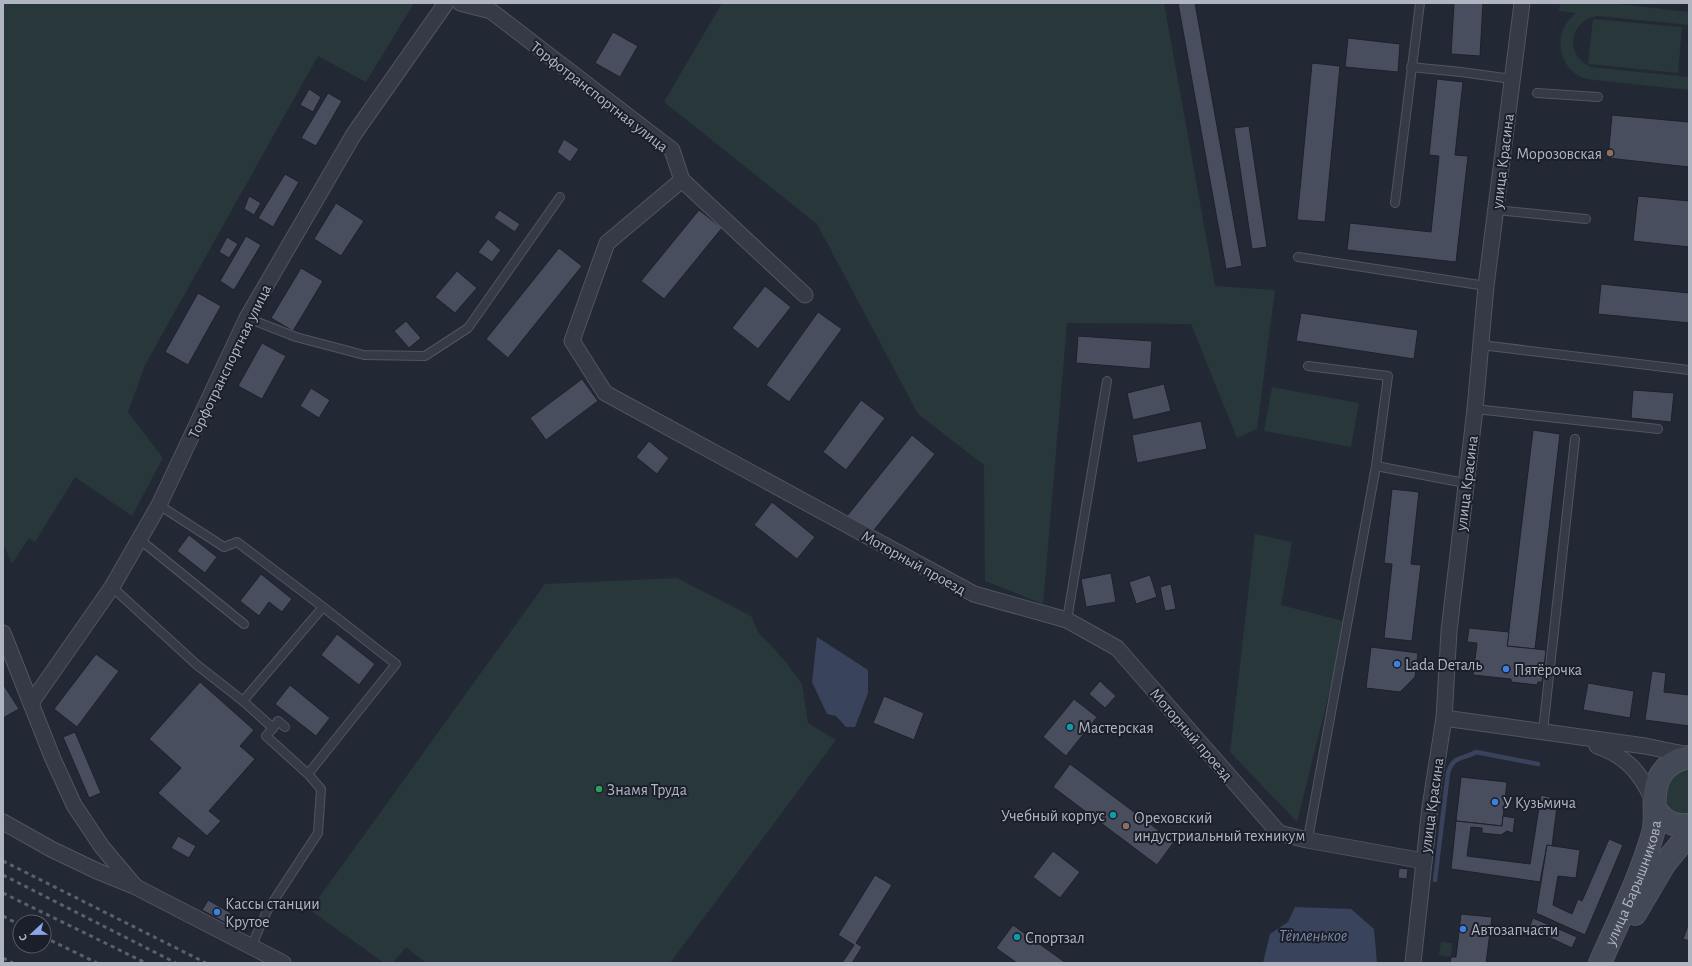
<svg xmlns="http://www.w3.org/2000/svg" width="1692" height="966" viewBox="0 0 1692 966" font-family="'Alegreya Sans',sans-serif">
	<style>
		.green { fill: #28373a }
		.water { fill: #3a435c }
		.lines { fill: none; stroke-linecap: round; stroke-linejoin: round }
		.stream { stroke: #3a435c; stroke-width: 4.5 }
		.building { fill: #484e5d; stroke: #1d212c }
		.lane-casing { stroke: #505560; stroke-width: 10 }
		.street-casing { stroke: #505560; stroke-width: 17 }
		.secondary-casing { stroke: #505560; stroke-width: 24 }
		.lane { stroke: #363a46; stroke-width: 8 }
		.street { stroke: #363a46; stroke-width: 15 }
		.secondary { stroke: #444958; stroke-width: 22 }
		.rail { stroke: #5a606e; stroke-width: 3; stroke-dasharray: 4 4; stroke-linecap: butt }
		.education-dot { fill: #8d6e63; stroke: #1b1f2a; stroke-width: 1.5 }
		.shop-dot { fill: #3f7fe0; stroke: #1b1f2a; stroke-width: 1.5 }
		.culture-dot { fill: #0f9aa8; stroke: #1b1f2a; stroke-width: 1.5 }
		.leisure-dot { fill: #2e9e5b; stroke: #1b1f2a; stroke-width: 1.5 }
		.labels { text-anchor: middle; stroke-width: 4; stroke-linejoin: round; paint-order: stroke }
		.street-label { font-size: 16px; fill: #b0b5c2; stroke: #1b1f2a }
		.poi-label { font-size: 16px; fill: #b0b5c2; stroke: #1b1f2a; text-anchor: start }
		.water-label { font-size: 17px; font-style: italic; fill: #7c88a7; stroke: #1b1f2a }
	</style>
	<rect width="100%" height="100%" fill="#232835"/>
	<g class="green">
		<polygon points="3,3 414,3 366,82 318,56 145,365 128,412 163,458 132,516 75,477 35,542 29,538 12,564 3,543"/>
		<polygon points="722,3 1164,3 1215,286 1275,290 1257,429 1237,438 1191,324 1067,323 1043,604 985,581 984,465 918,414 817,224 664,102"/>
		<path d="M1560,3H1609L1689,12V25L1598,16C1569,19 1564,56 1591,67L1689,77V90L1594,80C1589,79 1583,79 1579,76C1561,66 1555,41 1566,24C1568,20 1573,16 1576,13L1559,11Z"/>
		<polygon points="1593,19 1682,27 1678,73 1588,64"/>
		<polygon points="1272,387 1359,403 1351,447 1264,431"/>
		<polygon points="1255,534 1292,542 1281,605 1347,622 1297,822 1230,752"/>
		<polygon points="677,578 751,616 759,634 772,646 788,665 802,684 808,723 836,740 670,963 426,963 406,947 393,963 384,963 310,910 545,584"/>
		<path d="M1689,767V816C1659,823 1655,776 1689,767Z"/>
		<polygon points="1441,942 1452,943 1451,957 1439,955"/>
	</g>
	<g class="water">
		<polygon points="817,637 868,670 868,693 855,727 846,727 836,716 827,714 812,682"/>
		<polygon points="1295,907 1351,909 1374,929 1377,963 1263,963 1270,934 1288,922"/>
	</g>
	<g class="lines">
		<path class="stream" d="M1435,880L1448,773C1453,755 1463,760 1476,752L1538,764"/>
	</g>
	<g class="building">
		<polygon points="1178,3 1195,3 1242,266 1226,269"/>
		<polygon points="1454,3 1483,3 1480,56 1451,54"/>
		<polygon points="613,32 638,46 620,77 595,63"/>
		<polygon points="1348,38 1400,44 1398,72 1345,67"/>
		<polygon points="1312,63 1340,66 1325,222 1297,220"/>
		<polygon points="1437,79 1463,82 1455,155 1468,156 1456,262 1347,250 1350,223 1431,232 1439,156 1429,155"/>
		<polygon points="309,89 321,97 313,112 300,105"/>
		<polygon points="328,93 342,101 316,146 301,138"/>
		<polygon points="1612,115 1689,122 1689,167 1608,158"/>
		<polygon points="1249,126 1267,247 1252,249 1234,128"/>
		<polygon points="564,139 579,149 570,162 557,152"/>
		<polygon points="285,174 299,182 273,227 258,218"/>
		<polygon points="249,196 261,203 254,215 244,209"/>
		<polygon points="1638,196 1689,201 1689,247 1633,241"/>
		<polygon points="336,203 364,221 341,256 314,239"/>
		<polygon points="499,210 520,224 515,232 494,218"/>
		<polygon points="699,210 722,228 664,299 641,281"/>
		<polygon points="246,236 261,245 234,290 220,281"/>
		<polygon points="227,237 238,244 229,258 219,252"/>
		<polygon points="488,239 501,250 492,262 478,252"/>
		<polygon points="559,248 582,266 508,358 486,339"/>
		<polygon points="301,268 323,281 293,331 271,318"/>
		<polygon points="457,271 477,288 455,313 435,297"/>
		<polygon points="1601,284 1689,293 1689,323 1598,314"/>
		<polygon points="765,286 791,307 758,349 732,328"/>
		<polygon points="198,293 221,306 188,365 165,352"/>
		<polygon points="818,312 842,329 789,402 766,385"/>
		<polygon points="1301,313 1418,330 1414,359 1296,341"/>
		<polygon points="406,321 421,338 409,348 394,331"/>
		<polygon points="1078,336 1152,341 1150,369 1076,363"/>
		<polygon points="262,343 286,356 262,399 238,386"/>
		<polygon points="582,379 598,401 546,440 530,418"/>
		<polygon points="1164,384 1171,411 1133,420 1127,393"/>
		<polygon points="311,388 330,400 319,418 300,406"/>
		<polygon points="1633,390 1674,393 1671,422 1631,418"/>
		<polygon points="861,400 885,418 846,470 823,452"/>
		<polygon points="1201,421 1207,449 1137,463 1132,435"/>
		<polygon points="1533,430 1560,434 1535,649 1507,646"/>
		<polygon points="912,435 935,454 870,535 847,516"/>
		<polygon points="649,441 669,458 657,474 636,457"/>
		<polygon points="1392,489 1419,492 1411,564 1421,565 1412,641 1384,638 1392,564 1384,563"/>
		<polygon points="772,502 815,537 797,559 754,525"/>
		<polygon points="189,535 217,557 205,573 177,551"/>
		<polygon points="1111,573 1116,602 1086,607 1081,579"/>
		<polygon points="261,574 292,599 282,612 269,602 259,616 240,601"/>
		<polygon points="1150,575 1157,597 1136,604 1129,582"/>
		<polygon points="1171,584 1176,609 1165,611 1160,587"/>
		<polygon points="1469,628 1509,632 1507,646 1546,650 1542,682 1538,682 1537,685 1511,682 1511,679 1473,675 1477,643 1467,642"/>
		<polygon points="337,634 375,664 359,685 321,655"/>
		<polygon points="1371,647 1418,653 1415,677 1400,692 1366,688"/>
		<polygon points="96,654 119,671 77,727 54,709"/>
		<polygon points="1652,671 1666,673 1664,692 1689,695 1689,726 1645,720"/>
		<polygon points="1100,681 1116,696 1105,708 1089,694"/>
		<polygon points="200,682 254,730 240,746 255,759 209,811 221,821 207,836 158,793 181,768 149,739"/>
		<polygon points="1588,683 1634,691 1630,718 1583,710"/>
		<polygon points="3,684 19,709 3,718"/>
		<polygon points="290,685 330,718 316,736 275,704"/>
		<polygon points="884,696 924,713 914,740 873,723"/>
		<polygon points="1074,699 1097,717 1066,756 1043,737"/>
		<polygon points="75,732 101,793 89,798 63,737"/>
		<polygon points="1070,764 1174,842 1157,865 1053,787"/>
		<polygon points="1461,777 1507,782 1502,826 1456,821"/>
		<polygon points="1541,795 1558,799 1552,846 1547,845 1540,882 1451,869 1456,821 1502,826 1503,816 1515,818 1513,833 1507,831 1501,835 1482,833 1482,828 1471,827 1467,856 1530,864"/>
		<polygon points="178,836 196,846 189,858 171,848"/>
		<polygon points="1609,839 1623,845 1585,935 1536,913 1547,845 1580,850 1576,878 1558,876 1553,905 1572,914 1578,899 1582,901"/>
		<polygon points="1053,851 1080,872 1060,898 1033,877"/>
		<polygon points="1399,868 1408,869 1407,879 1398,878"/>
		<polygon points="875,875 892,885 856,943 862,947 852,963 842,963 854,945 838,935"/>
		<polygon points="208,900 231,913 226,923 202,910"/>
		<polygon points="1461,914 1492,917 1486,963 1450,963 1451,957 1456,957"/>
		<polygon points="1533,918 1577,937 1572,948 1529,928"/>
		<polygon points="1689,923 1689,941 1683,939"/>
		<polygon points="1013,925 1066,963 1017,963 996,948"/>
	</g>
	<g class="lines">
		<g class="lane-casing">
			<g id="lane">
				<polyline points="1411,67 1461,72 1512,79"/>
				<polyline points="1537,93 1598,97"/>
				<polyline points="1395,203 1420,3"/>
				<polyline points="1496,210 1586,219"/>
				<polyline points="1298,257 1486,286"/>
				<polyline points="247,318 296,337 364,355 425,356 468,328 560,197"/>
				<polyline points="1481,345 1689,370"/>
				<polyline points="1308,366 1388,376 1376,466 1309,833"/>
				<polyline points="1475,409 1658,429"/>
				<polyline points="1376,466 1465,483"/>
				<polyline points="159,505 224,547 237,542 323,607"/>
				<polyline points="139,539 244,624"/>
				<polyline points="112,587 197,665 243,701"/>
				<polyline points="1067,620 1107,381"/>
				<polyline points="273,728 278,721 285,727"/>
				<polyline points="1543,731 1575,439"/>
				<polyline points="251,947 267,911 318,833 321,789 308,774 396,664 323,607 243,701 273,728 266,736 308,774"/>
			</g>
		</g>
		<g class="street-casing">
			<g id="street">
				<polyline points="460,3 491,11 672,150 682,180 805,295"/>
				<polyline points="682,180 607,243 572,341 605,393 974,594 1067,620 1117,648 1279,833 1307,840 1424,861"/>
				<polyline points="3,633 53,759 74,805 102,847 134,885"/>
				<polyline points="31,703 112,587 159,505 247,318 354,134 446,3"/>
				<polyline points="1444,718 1645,746 1689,755"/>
				<path d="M1597,746C1626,756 1640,772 1653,800"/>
				<polyline points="3,822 51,849 97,871 134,886 283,963"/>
				<polyline points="1413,963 1430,807 1444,718 1449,631 1475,409 1486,286 1522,3"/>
			</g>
		</g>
		<g class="secondary-casing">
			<g id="secondary">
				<path d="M1655,809C1664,821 1673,827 1689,825"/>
				<polyline points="1635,914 1665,863 1689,834"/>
				<path id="s1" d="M1600,963C1619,920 1640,878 1653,833C1658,814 1650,795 1660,776C1667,764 1676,760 1689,757"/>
			</g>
		</g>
		<use href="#lane" class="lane"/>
		<use href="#street" class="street"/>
		<use href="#secondary" class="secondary"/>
		<g class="rail">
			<polyline points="3,861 206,963"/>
			<polyline points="3,875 176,963"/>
			<polyline points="3,893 146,963"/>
			<polyline points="3,916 20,925"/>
			<polyline points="44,937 97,963"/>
			<polyline points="3,958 13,963"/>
		</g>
	</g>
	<g class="education-dot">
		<circle cx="1610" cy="153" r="4"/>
		<circle cx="1126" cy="826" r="4"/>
	</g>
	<g class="shop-dot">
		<circle cx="1397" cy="664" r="4"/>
		<circle cx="1506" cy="669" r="4"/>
		<circle cx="1495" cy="802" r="4"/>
		<circle cx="217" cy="912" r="4"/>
		<circle cx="1463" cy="929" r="4"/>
	</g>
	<g class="culture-dot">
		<circle cx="1070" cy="727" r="4"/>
		<circle cx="1113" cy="815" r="4"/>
		<circle cx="1017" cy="937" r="4"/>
	</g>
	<circle class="leisure-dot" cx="599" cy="789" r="4"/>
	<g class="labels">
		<g class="street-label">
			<text transform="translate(600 96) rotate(38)" y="6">Торфотранспортная улица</text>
			<text transform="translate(1502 161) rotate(-83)" y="6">улица Красина</text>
			<text transform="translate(229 361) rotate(-64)" y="6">Торфотранспортная улица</text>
			<text transform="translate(1466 483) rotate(-83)" y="6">улица Красина</text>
			<text transform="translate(914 562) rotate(29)" y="6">Моторный проезд</text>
			<text transform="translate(1192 734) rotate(49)" y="6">Моторный проезд</text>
			<text transform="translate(1431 805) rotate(-82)" y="6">улица Красина</text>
			<text dy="6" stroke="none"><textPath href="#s1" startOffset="87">улица Барышникова</textPath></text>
		</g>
		<g class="poi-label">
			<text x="1602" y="159" text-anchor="end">Морозовская</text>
			<text x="1405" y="670">Lada Dеталь</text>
			<text x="1514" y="675">Пятёрочка</text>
			<text x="1078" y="733">Мастерская</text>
			<text x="607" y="795">Знамя Труда</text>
			<text x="1503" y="808">У Кузьмича</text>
			<text x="1105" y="821" text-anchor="end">Учебный корпус</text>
			<text x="1134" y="823">Ореховский<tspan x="1134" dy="18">индустриальный техникум</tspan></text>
			<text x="225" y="909">Кассы станции<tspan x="225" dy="18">Крутое</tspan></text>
			<text x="1471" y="935">Автозапчасти</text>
			<text x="1025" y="943">Спортзал</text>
		</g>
		<g class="water-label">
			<text x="1313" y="941">Тёпленькое</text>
		</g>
	</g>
	<rect width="1692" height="966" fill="none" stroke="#b0b5c2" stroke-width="8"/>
	<g transform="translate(32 934) rotate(248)"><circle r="19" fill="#1b1f2a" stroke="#575b67"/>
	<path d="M0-3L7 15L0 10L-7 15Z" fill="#8da4ea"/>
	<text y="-6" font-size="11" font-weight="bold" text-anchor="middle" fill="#b0b5c2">С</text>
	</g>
</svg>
